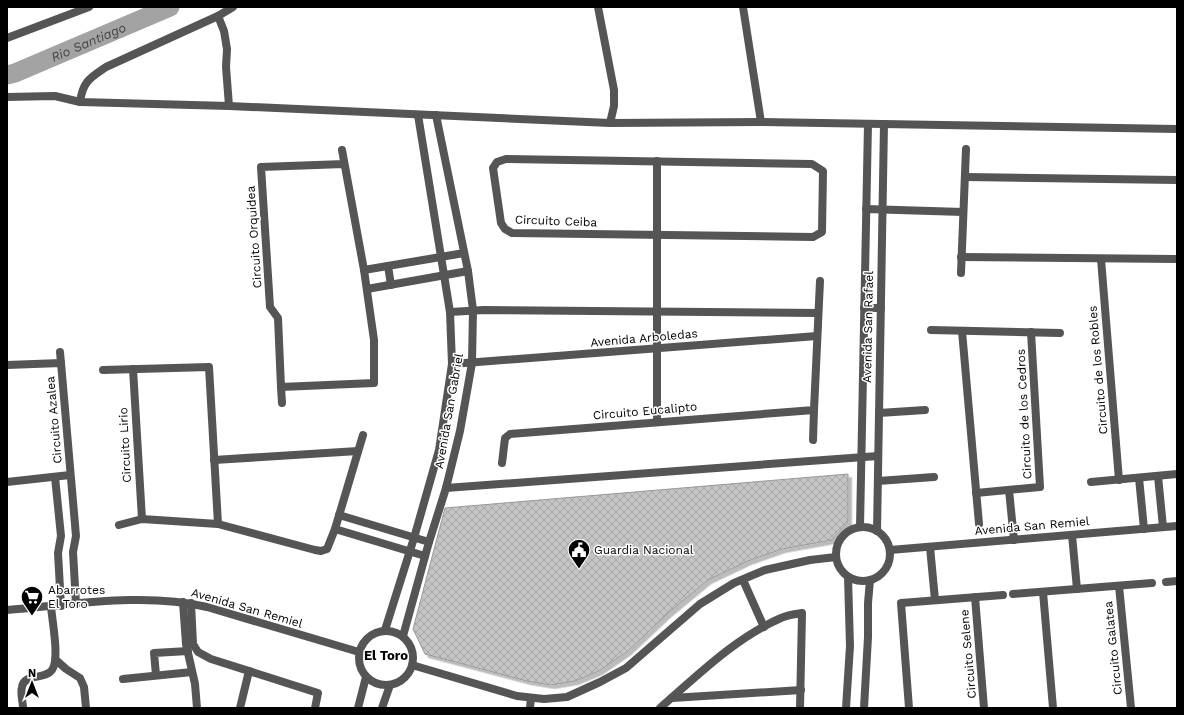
<svg xmlns="http://www.w3.org/2000/svg" width="1184" height="715" viewBox="0 0 1184 715" font-family="'Work Sans',sans-serif">
	<style>
		.lines { fill: none; stroke-linecap: round; stroke-linejoin: round }
		.river { stroke: #a3a3a3; stroke-width: 19 }
		.building { fill: url(#building-cross-hatch); stroke: #999; filter: url(#shadow) }
		.street { stroke: #555; stroke-width: 8 }
		.labels { text-anchor: middle; stroke-width: 3; stroke-linejoin: round; paint-order: stroke }
		.street-label { font-size: 12px; fill: #000; stroke: #fff }
		.poi-label { font-size: 12px; fill: #000; stroke: #fff; text-anchor: start }
		.water-label { font-size: 13px; font-style: italic; fill: #444; stroke: #fff }
		.neighbourhood-label { font-size: 13px; font-weight: bold; fill: #000; stroke: #fff }
	</style>
	<defs>
		<pattern id="building-cross-hatch" width="8" height="8" patternUnits="userSpaceOnUse"><rect width="8" height="8" fill="#c4c4c4"/><path d="M0 0l8 8M0 8l8-8" fill="none" stroke="#a7a7a7"/></pattern>
		<filter id="shadow"><feDropShadow dx="3.5" dy="3.5" stdDeviation="0" flood-color="#0004"/></filter>
	</defs>
	<rect width="100%" height="100%" fill="#fff"/>
	<g class="lines">
		<path class="river" id="s1" d="M7,75L15,73L170,7"/>
	</g>
	<polygon class="building" points="848,474 848,522 832,540 782,549 748,561 708,580 667,614 628,651 599,671 575,681 551,685 527,681 425,654 413,629 445,508"/>
	<g class="lines">
		<g class="street">
			<polyline points="598,7 614,90 614,106 610,123"/>
			<polyline points="743,7 761,122"/>
			<polyline points="218,16 224,31 227,49 226,67 229,106"/>
			<polyline points="7,38 89,7"/>
			<polyline points="7,97 55,96 80,102 229,106 610,123 761,122 1177,129"/>
			<path d="M80,102C83,81 90,78 106,67L218,16L233,7"/>
			<polyline points="342,150 364,270 374,340 374,383 281,387 278,318 270,307 261,167 344,164"/>
			<polygon points="506,159 812,164 823,171 822,232 813,237 512,233 505,229 501,223 493,168 497,162"/>
			<polyline points="965,177 1177,180"/>
			<polyline points="866,209 963,212"/>
			<polyline points="961,257 1177,259"/>
			<polyline points="1101,259 1119,480"/>
			<polyline points="388,266 391,285"/>
			<polyline points="364,270 464,253"/>
			<polyline points="961,273 966,149"/>
			<polyline points="367,289 468,271"/>
			<polyline points="864,308 881,308"/>
			<polyline points="450,312 484,310 818,313"/>
			<polyline points="931,330 1060,333"/>
			<polyline points="962,331 979,524"/>
			<polyline points="60,352 61,363"/>
			<polyline points="452,364 817,336"/>
			<polyline points="7,365 61,363 76,536 73,552 76,604"/>
			<polyline points="133,369 142,519"/>
			<polyline points="103,370 209,367 218,524"/>
			<polyline points="281,387 282,403"/>
			<polyline points="879,413 925,410"/>
			<polyline points="657,422 657,161"/>
			<polyline points="813,440 814,410"/>
			<polyline points="214,460 358,451"/>
			<polyline points="502,463 505,438 510,434 814,410 820,281"/>
			<polyline points="1158,476 1163,527"/>
			<polyline points="55,477 61,536 58,553 61,606"/>
			<polyline points="1139,478 1144,529"/>
			<polyline points="878,481 934,477"/>
			<polyline points="7,482 70,475"/>
			<polyline points="1091,482 1177,474"/>
			<polyline points="446,488 878,456"/>
			<polyline points="1009,490 1014,540"/>
			<polyline points="976,493 1040,487 1031,332"/>
			<polyline points="339,515 429,542"/>
			<polyline points="119,525 142,519 218,524 315,550 321,551 327,549 335,529 363,435"/>
			<polyline points="860,527 868,124"/>
			<circle cx="863" cy="554" r="27"/>
			<polyline points="335,529 425,556"/>
			<polyline points="877,531 884,124"/>
			<polyline points="1072,535 1077,589"/>
			<polyline points="930,547 935,600"/>
			<polyline points="890,550 1177,526"/>
			<polyline points="743,580 764,627"/>
			<polyline points="1166,582 1177,581"/>
			<polyline points="1119,586 1131,708"/>
			<polyline points="1043,592 1053,708"/>
			<polyline points="1013,594 1152,583"/>
			<polyline points="975,597 984,708"/>
			<polyline points="183,602 186,644 195,684 197,708"/>
			<polyline points="191,603 193,644 198,652 211,659 318,693 315,708"/>
			<path d="M7,610C72,605 143,592 207,607L359,652"/>
			<polyline points="385,630 414,538 439,450 452,364 450,312 418,115"/>
			<circle cx="386" cy="658" r="27"/>
			<polyline points="403,636 429,542 446,488 460,431 472,363 473,310 468,271 436,115"/>
			<polyline points="56,660 66,669 80,678 84,687 86,708"/>
			<polyline points="412,665 517,696 544,699 567,697 600,682 626,668 700,604 734,583 765,570 810,560 836,557"/>
			<polyline points="156,675 154,653 188,651"/>
			<polyline points="123,679 192,672"/>
			<polyline points="672,698 801,690"/>
			<path d="M23,708C23,702 20,693 22,687C24,673 45,680 52,670C60,659 52,621 51,606"/>
			<polyline points="240,708 249,671"/>
			<polyline points="358,708 366,677"/>
			<polyline points="382,708 390,685"/>
			<polyline points="530,708 531,698"/>
			<path d="M660,708C698,675 735,638 781,618C787,615 795,614 802,613L800,708"/>
			<polyline points="846,708 850,646 848,577"/>
			<polyline points="864,708 868,637 868,603 870,580"/>
			<polyline points="909,708 901,603 1003,595"/>
		</g>
	</g>
	<defs>
		<g id="civic-pin" transform="scale(1.15)"><path d="M0 17L-7.5 6A9.5 9.5 0 1 1 7.5 6Z" fill="#000" stroke="#fff"/><path d="M-.6-6.5H3V-4.5H.6V-3L4-1V1h2V6H-6V1h2V-1L-.6-3ZM-1.2 2.5V6h2.4V2.5Z" fill="#fff"/></g>
		<g id="supermarket-pin" transform="scale(1.15)"><path d="M0 17L-7.5 6A9.5 9.5 0 1 1 7.5 6Z" fill="#000" stroke="#fff"/><path d="M-6-5.5h2.5l.6 2H6L4.5 2H-2.5L-4.4-4H-6ZM-1.5 3.2a1.3 1.3 0 1 0 .1 0ZM3 3.2a1.3 1.3 0 1 0 .1 0Z" fill="#fff"/></g>
	</defs>
	<g fill-rule="evenodd">
		<use href="#civic-pin" x="579" y="550"/>
		<use href="#supermarket-pin" x="32" y="597"/>
	</g>
	<g class="labels">
		<g class="street-label">
			<text transform="translate(556 221) rotate(2)" y="4">Circuito Ceiba</text>
			<text transform="translate(254 237) rotate(-94)" y="4">Circuito Orquídea</text>
			<text transform="translate(868 327) rotate(-89)" y="4">Avenida San Rafael</text>
			<text transform="translate(644 338) rotate(-5)" y="4">Avenida Arboledas</text>
			<text transform="translate(1098 370) rotate(-95)" y="4">Circuito de los Robles</text>
			<text transform="translate(449 411) rotate(-80)" y="4">Avenida San Gabriel</text>
			<text transform="translate(645 411) rotate(-5)" y="4">Circuito Eucalipto</text>
			<text transform="translate(1024 414) rotate(-93)" y="4">Circuito de los Cedros</text>
			<text transform="translate(54 420) rotate(-95)" y="4">Circuito Azalea</text>
			<text transform="translate(125 445) rotate(-93)" y="4">Circuito Lirio</text>
			<text transform="translate(1032 526) rotate(-5)" y="4">Avenida San Remiel</text>
			<text transform="translate(247 608) rotate(16)" y="4">Avenida San Remiel</text>
			<text transform="translate(1113 648) rotate(-96)" y="4">Circuito Galatea</text>
			<text transform="translate(968 654) rotate(-95)" y="4">Circuito Selene</text>
		</g>
		<g class="poi-label">
			<text x="594" y="554">Guardia Nacional</text>
			<text x="48" y="594">Abarrotes<tspan x="48" dy="14">El Toro</tspan></text>
		</g>
		<g class="water-label">
			<text dy="5" stroke="none"><textPath href="#s1" startOffset="88">Rio Santiago</textPath></text>
		</g>
		<g class="neighbourhood-label">
			<text x="386" y="660">El Toro</text>
		</g>
	</g>
	<rect width="1184" height="715" fill="none" stroke="#000000" stroke-width="16"/>
	<g transform="translate(32 683)" stroke="#ffffff" stroke-width="3" paint-order="stroke">
	<path d="M0-3L7 15L0 10L-7 15Z" fill="#000000"/>
	<text y="-6" font-size="11" font-weight="bold" text-anchor="middle" fill="#000000">N</text>
	</g>
</svg>
